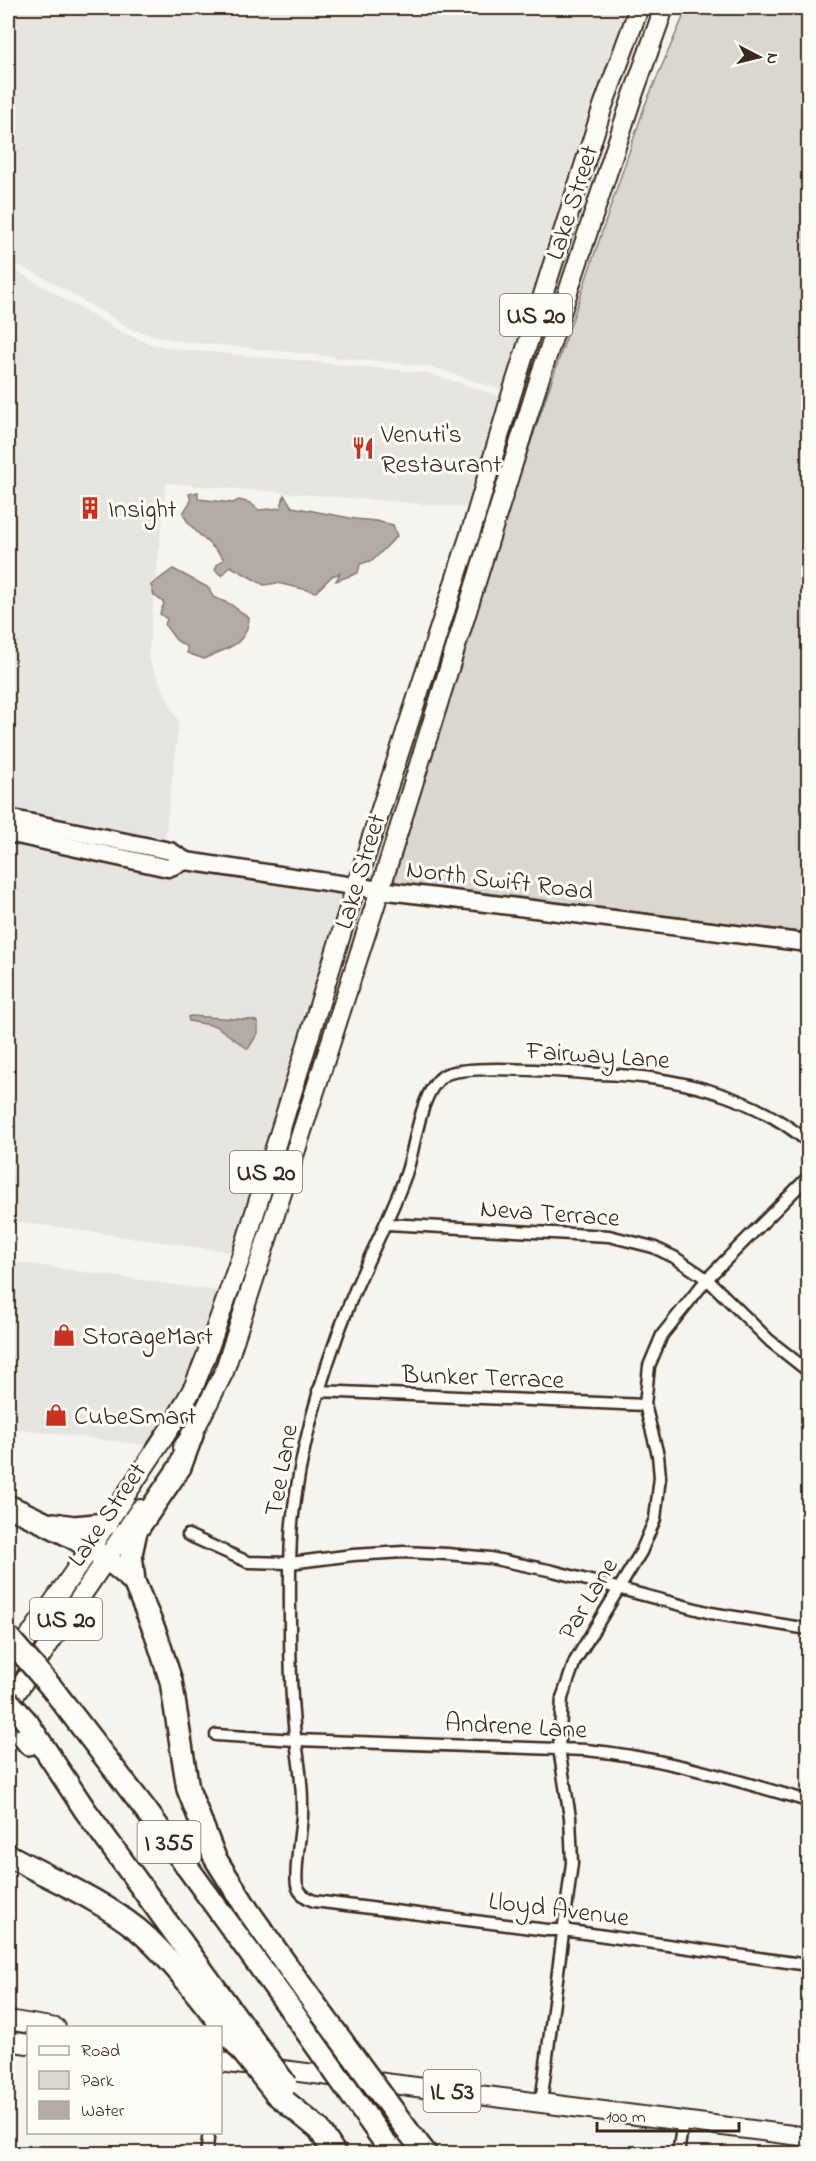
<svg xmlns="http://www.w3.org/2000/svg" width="816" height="2161" viewBox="0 0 816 2161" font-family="'Indie Flower',sans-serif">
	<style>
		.built { fill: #e7e5df }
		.green { fill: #dad6d0; stroke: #8a8077; stroke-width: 1.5 }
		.water { fill: #b4aca4; stroke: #84786e; stroke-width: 1.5 }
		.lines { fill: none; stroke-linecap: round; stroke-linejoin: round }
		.street-casing { stroke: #3b2a1e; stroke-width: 15 }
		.secondary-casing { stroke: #3b2a1e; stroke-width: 21 }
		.primary-casing { stroke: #3b2a1e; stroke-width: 22 }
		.highway-casing { stroke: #3b2a1e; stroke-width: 26 }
		.street { stroke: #fdfcf7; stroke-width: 10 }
		.secondary { stroke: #fdfcf7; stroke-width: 16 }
		.primary { stroke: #fdfcf7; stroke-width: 18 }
		.highway { stroke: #fdfcf7; stroke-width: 21 }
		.highway-bridge-casing { stroke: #3b2a1e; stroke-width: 26; stroke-linecap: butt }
		.highway-bridge { stroke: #fdfcf7; stroke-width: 21 }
		.labels { text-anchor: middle; stroke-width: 6; stroke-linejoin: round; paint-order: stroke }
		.shield { fill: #fdfcf7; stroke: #75695f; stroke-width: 1.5 }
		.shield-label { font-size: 24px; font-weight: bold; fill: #3b2a1e }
		.street-label { font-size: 26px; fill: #3b2a1e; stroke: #fdfcf7 }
		.poi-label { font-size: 26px; fill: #3b2a1e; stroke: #fdfcf7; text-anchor: start }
	</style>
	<rect width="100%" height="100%" fill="#f5f4ee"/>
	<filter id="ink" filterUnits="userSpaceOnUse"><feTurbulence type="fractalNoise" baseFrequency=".0167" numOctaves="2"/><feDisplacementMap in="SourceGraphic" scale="12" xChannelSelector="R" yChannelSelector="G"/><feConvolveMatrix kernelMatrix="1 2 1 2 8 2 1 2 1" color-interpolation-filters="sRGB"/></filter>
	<g filter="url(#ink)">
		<g class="built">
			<polygon points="8,8 636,8 508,392 432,367 172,340 133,330 50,281 8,260"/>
			<polygon points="8,266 123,333 151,344 178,349 428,373 505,398 472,508 166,483 148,657 179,723 163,854 8,825"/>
			<polygon points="8,833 162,862 351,889 237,1253 8,1220"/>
			<polygon points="8,1261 225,1292 196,1374 152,1446 8,1428"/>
		</g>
		<polygon class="green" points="687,8 808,8 808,933 461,890 397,885 388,864 645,105"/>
		<g class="water">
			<path d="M198,492V499L233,503L239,500L250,503L259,510L281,508L284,495L292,507L355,519L376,521L393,525L397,536L373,560L360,564L358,573L336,581L340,573L332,576L316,592L277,583L264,585L230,566L222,576L215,570L217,565L224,559C212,543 190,531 183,513L191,501L189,494Z"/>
			<path d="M173,569L209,588L213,597L230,604L249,618C247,646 226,648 204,659L187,653V647L176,640L165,625L167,619L160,614L164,603L154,595L151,585Z"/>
			<polygon points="190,1016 253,1020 258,1022 258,1033 248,1049 216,1026 189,1021 188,1017"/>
		</g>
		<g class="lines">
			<g class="street-casing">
				<g id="street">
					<path d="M808,1142C751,1093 671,1076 598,1074C569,1072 462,1063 443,1076C419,1093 416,1146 406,1174C390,1219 366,1261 349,1305C321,1375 300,1448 292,1523C289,1556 290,1589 290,1623C290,1660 291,1698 295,1735C299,1762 303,1788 302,1816C301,1831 294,1873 297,1885C299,1894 306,1898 314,1901L547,1930H563L808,1965"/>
					<polyline points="387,1224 609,1236 653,1247 674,1257 707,1279 770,1341 808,1371"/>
					<polyline points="318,1391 645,1405"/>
					<polyline points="188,1535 248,1562 290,1563 353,1555 404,1552 447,1554 490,1558 553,1571 711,1613 808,1629"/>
					<path d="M216,1735L296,1740L586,1750C662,1757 735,1780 808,1801"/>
					<polyline points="541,2103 572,1863 570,1817 559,1749 562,1698 575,1661 641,1552 655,1519 660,1477 658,1455 645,1405 649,1366 662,1335 707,1279 808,1177"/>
					<polyline points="206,2154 209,2132"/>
					<polyline points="678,2154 683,2121"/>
				</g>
			</g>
			<g class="secondary-casing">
				<g id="secondary">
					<polyline points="8,818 170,851 186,861 380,890 808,943"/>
					<polyline points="8,833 168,868 186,861"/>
				</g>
			</g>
			<g class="primary-casing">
				<g id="primary">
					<polyline points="183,1447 192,1435 224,1372 380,890 540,377 632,98 664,8"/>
					<polyline points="8,1667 90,1549 174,1422 194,1386 205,1359 243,1251 356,886 473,525 511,396 603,106 639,8"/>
					<polyline points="8,1705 140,1509"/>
					<polyline points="8,2020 56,2028"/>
					<polyline points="8,2041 28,2044"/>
					<polyline points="220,2062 808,2137"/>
				</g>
			</g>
			<g class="highway-casing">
				<g id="highway">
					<polyline points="192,1435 180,1467 136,1531 131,1554 134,1582 156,1634 171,1681 188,1789 215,1858 249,1912 303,1988"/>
					<path d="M8,1506C52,1526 99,1547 134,1582"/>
					<polyline points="54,1524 74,1527 107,1524"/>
					<polyline points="51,1687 145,1809 284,2000"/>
					<polyline points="8,1718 29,1744"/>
					<polyline points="27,1722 85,1810 212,1984"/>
					<path d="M8,1855C51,1879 98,1898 137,1929C160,1948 179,1971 197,1994"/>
					<polyline points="319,2129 335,2154"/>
					<polyline points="408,2131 426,2154"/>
				</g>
			</g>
			<use href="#street" class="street"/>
			<use href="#secondary" class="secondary"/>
			<use href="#primary" class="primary"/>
			<use href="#highway" class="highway"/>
			<g class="highway-bridge-casing">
				<g id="highway-bridge">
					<polyline points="8,1637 51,1687"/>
					<polyline points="8,1701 27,1722"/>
					<polyline points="212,1984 286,2085"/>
					<polyline points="303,1988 408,2131"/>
					<polyline points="197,1994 276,2094 319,2129"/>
					<polyline points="284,2000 388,2147"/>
				</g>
			</g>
			<use href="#highway-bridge" class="highway-bridge"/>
		</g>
	</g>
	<defs>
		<g id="restaurant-bare" transform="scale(1.8)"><path d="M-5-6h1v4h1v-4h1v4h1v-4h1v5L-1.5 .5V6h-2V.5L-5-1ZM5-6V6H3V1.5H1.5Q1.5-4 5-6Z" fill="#c8321e" stroke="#fdfcf7" stroke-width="2.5" paint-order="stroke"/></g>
		<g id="building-bare" transform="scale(1.8)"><path d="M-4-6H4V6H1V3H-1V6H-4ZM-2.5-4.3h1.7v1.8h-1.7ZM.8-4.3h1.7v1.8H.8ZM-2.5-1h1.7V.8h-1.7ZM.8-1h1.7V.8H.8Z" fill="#c8321e" stroke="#fdfcf7" stroke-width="2.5" paint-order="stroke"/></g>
		<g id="shop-bare" transform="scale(1.8)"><path d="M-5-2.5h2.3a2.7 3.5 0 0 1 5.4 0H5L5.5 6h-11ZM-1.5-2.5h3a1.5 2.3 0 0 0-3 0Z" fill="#c8321e" stroke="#fdfcf7" stroke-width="2.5" paint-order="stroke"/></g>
	</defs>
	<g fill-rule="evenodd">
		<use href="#restaurant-bare" x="363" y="448"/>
		<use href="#building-bare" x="90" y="508"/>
		<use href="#shop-bare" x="64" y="1335"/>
		<use href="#shop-bare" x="56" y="1415"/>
	</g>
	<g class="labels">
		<g class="shield">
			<rect x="500" y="294" width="72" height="42" rx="4.5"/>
			<rect x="230" y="1151" width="72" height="42" rx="4.5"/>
			<rect x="30" y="1598" width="72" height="42" rx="4.5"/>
			<rect x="137.5" y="1821" width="63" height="42" rx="4.5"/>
			<rect x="423.5" y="2070" width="57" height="42" rx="4.5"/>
		</g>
		<g class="shield-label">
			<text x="536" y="323">US 20</text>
			<text x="266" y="1180">US 20</text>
			<text x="66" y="1627">US 20</text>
			<text x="169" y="1850">I 355</text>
			<text x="452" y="2099">IL 53</text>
		</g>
		<g class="street-label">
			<text transform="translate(571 202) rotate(-72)" y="9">Lake Street</text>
			<text transform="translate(359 871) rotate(-73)" y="9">Lake Street</text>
			<text transform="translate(500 879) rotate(7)" y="9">North Swift Road</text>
			<text transform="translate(598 1054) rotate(4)" y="9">Fairway Lane</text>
			<text transform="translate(550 1212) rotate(4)" y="9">Neva Terrace</text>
			<text transform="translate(483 1376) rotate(2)" y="9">Bunker Terrace</text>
			<text transform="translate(280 1470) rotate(-80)" y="9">Tee Lane</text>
			<text transform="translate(106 1514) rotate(-56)" y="9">Lake Street</text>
			<text transform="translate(587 1598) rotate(-59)" y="9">Par Lane</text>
			<text transform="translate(516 1725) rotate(3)" y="9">Andrene Lane</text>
			<text transform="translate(559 1908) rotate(7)" y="9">Lloyd Avenue</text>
		</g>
		<g class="poi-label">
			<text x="381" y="442">Venuti's<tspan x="381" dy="30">Restaurant</tspan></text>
			<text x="108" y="517">Insight</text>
			<text x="82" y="1344">StorageMart</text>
			<text x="74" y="1424">CubeSmart</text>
		</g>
	</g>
	<rect width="816" height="2161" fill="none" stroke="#fdfcf7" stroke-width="30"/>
	<rect x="15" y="15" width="786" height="2131" fill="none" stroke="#3b2a1e" stroke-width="2" filter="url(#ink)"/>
	<rect x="27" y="2026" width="195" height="108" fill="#fdfcf7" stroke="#afa8a0" stroke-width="1.5"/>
	<rect x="39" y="2046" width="30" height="9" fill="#fdfcf7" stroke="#afa8a0" stroke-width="1.5"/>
	<text x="81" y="2056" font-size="18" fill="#3b2a1e">Road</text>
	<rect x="39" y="2071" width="30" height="18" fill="#dad6d0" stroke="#afa8a0" stroke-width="1.5"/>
	<text x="81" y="2086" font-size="18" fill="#3b2a1e">Park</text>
	<rect x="39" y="2101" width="30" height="18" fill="#b4aca4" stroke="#afa8a0" stroke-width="1.5"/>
	<text x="81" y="2116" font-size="18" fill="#3b2a1e">Water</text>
	<g transform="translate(759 57) rotate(97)" stroke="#fdfcf7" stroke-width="4.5" paint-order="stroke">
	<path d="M0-4.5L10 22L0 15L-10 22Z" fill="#3b2a1e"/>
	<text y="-9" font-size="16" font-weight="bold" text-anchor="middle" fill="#3b2a1e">N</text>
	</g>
	<path d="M597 2122v9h142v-9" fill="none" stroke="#3b2a1e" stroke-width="3"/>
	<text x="606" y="2122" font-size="18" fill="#3b2a1e" stroke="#fdfcf7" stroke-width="4.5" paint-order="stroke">100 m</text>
</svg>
